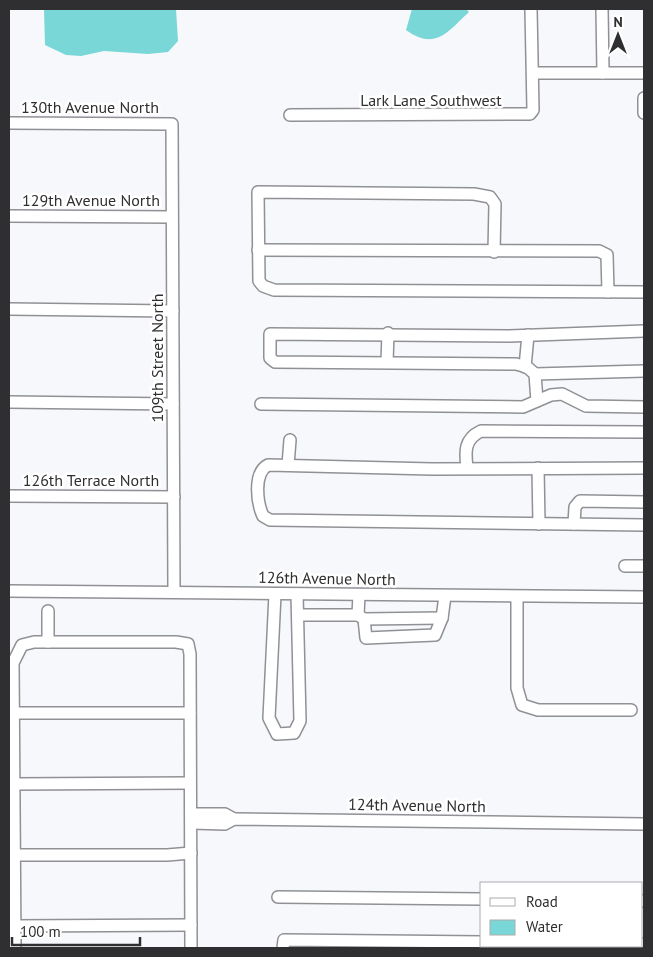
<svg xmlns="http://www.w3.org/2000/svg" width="653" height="957" viewBox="0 0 653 957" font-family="'PT Sans',sans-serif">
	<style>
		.water { fill: #79d7d7 }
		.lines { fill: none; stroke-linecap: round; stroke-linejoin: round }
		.minor-casing { stroke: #909195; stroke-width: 14 }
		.minor { stroke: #fff; stroke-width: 11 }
		.labels { text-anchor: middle; stroke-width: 5; stroke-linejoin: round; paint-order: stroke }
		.street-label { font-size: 16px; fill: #2f2f31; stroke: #fff }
	</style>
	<rect width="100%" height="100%" fill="#f7f8fc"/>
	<g class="water">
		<polygon points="44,9 176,9 178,41 168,52 148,54 104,51 81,56 66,55 45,45"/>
		<path d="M412,9H466L469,12C449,30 436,52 406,30Z"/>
	</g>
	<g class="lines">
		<g class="minor-casing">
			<g id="minor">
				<polyline points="602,9 603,73"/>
				<polyline points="533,73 644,73"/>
				<polyline points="644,98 644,113"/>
				<polyline points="290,115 530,114 533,110 531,9"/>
				<polyline points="9,123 172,124 174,592"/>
				<polyline points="9,216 172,217"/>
				<polyline points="258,250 599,251 607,255 608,292"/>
				<polyline points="494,252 495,204 490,197 474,194 258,192 259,281 263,286 274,290 644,292"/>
				<polyline points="9,309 173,311"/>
				<polyline points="387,362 388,333"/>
				<polyline points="525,367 528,335"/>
				<polyline points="535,374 644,371"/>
				<polyline points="537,401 535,374 527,367 516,364 275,362 270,358 270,334 509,336 644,331"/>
				<polyline points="9,402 173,404"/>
				<polyline points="261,404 523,407 551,395 562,394 586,406 644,407"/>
				<polyline points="288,465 290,440"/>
				<path d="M467,468C465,452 464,439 481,431L644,432"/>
				<polyline points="538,468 539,524"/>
				<path d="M644,468L432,469L268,465C253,473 257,503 263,516L270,520L644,525"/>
				<polyline points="9,496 174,497"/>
				<polyline points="574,524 575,507 580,501 644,502"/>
				<polyline points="625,566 644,566"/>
				<polyline points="9,591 644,597"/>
				<polyline points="275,594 269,718 277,734 294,733 300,721 297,594"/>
				<polyline points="517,597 517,688 522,705 538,710 631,710"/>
				<polyline points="298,615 358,615 359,595"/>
				<polyline points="358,615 364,619 442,618"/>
				<polyline points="364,619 366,638 435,635 442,618 445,596"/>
				<polyline points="48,642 48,611"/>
				<polyline points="13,713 190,713"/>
				<polyline points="14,784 190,783"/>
				<polyline points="191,814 225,814 234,819"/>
				<polyline points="192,823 225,824 234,819 644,824"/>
				<polyline points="14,855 167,855 191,853"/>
				<polyline points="278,897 482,899"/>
				<polyline points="642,901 644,901"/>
				<polyline points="15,926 191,925"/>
				<polyline points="642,944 644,944"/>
				<polyline points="15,948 13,663 22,645 34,642 176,642 188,644 190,654 191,948"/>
				<polyline points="283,948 284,940 482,942"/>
				<polyline points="542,948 542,946"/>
			</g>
		</g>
		<use href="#minor" class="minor"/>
	</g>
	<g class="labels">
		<g class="street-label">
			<text x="431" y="106">Lark Lane Southwest</text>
			<text x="90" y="113">130th Avenue North</text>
			<text x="91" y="206">129th Avenue North</text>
			<text transform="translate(157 358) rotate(-90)" y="6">109th Street North</text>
			<text x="91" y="486">126th Terrace North</text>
			<text transform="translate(327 578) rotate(1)" y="6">126th Avenue North</text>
			<text transform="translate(417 805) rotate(1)" y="6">124th Avenue North</text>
		</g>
	</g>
	<rect width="653" height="957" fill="none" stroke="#2f2f31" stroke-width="20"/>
	<rect x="480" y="882" width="162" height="65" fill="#ffffff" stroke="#acacad"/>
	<rect x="490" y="898" width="25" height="8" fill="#ffffff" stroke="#acacad"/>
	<text x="526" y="907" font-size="15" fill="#2f2f31">Road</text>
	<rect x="490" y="920" width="25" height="15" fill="#79d7d7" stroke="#acacad"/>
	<text x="526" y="932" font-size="15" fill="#2f2f31">Water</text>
	<g transform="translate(618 35)" stroke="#ffffff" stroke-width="4" paint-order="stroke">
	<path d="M0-4L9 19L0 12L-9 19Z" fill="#2f2f31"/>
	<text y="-8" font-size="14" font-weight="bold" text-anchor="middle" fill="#2f2f31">N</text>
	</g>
	<path d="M12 937v8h128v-8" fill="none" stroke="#2f2f31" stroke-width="2.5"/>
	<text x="20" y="937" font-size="15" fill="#2f2f31" stroke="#ffffff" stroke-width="4" paint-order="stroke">100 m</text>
</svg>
